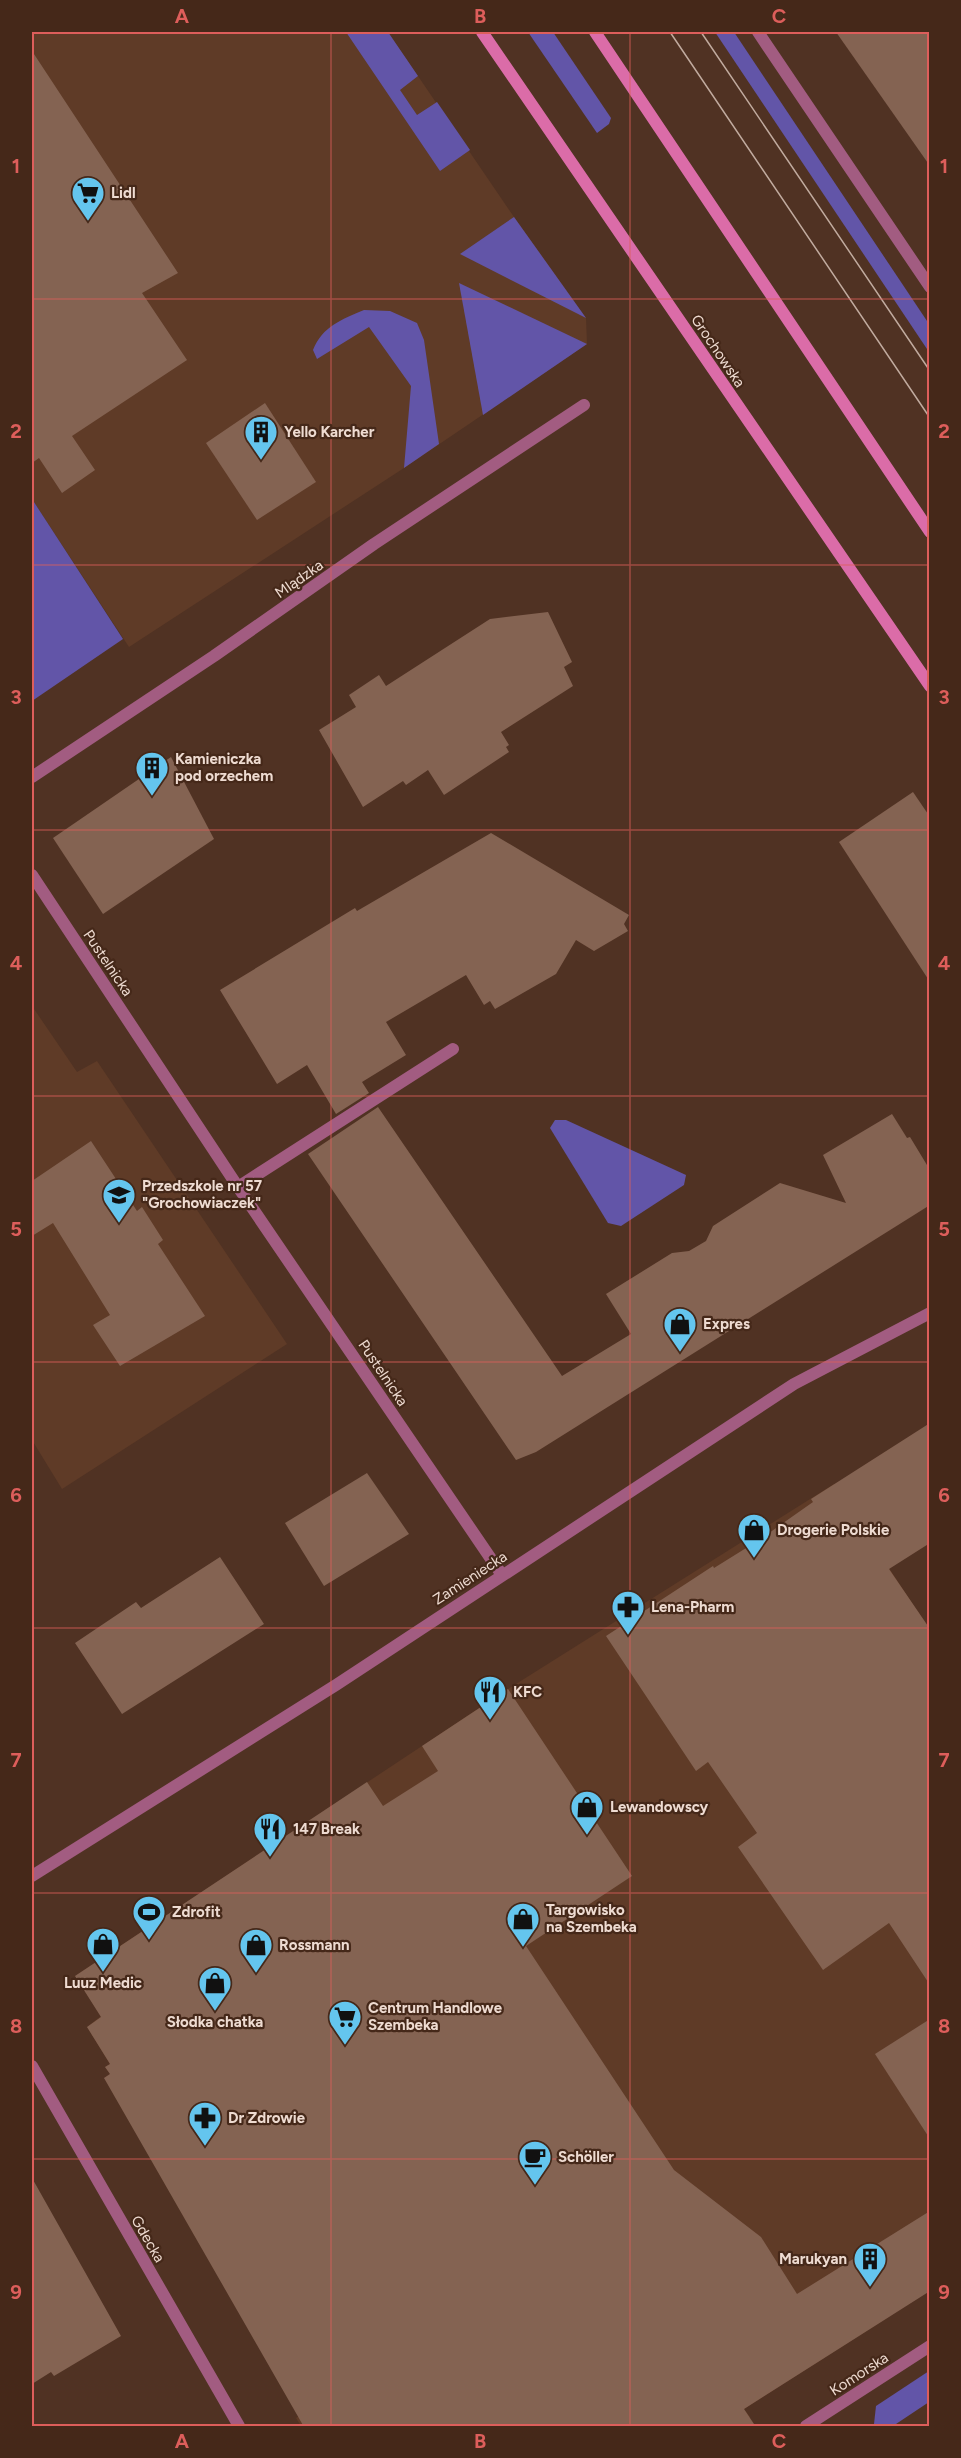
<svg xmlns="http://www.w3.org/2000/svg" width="961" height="2458" viewBox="0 0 961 2458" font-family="Figtree,sans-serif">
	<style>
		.built { fill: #5f3b27 }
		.green { fill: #6255a8 }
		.building { fill: #846352 }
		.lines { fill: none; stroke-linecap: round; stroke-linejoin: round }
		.pedestrian { stroke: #a25c81; stroke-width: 12 }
		.minor { stroke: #a25c81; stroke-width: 12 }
		.tertiary { stroke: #a25c81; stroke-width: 12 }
		.secondary { stroke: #db6ca8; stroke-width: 12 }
		.tram { stroke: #c1ab9f; stroke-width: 1.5 }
		.grid { fill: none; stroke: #dd5e5b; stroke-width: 1.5; stroke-opacity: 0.55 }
		.labels { text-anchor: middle; stroke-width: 4.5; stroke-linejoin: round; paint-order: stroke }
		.poi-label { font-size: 15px; font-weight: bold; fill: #eedbd1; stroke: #452819; text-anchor: start }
		.street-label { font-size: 15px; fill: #eedbd1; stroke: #452819 }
		.neatline { fill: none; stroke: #dd5e5b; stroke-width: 2 }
		.grid-label { font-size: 20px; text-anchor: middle; font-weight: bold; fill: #dd5e5b }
	</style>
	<rect width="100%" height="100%" fill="#503223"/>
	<g class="built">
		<polygon points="32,32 388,32 514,217 586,318 587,344 404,468 129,647 32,499"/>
		<polygon points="32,1006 77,1072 97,1061 287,1344 62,1489 32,1440"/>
		<polygon points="834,1484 929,1629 929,2291 744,2409 750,2417 736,2426 301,2426 296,2418 344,2386 104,2078 110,2074 105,2067 110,2064 87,2027 101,2016 75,1976 508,1689"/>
	</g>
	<g class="green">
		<polygon points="346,32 388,32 418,76 400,90 417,115 437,102 470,150 440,171"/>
		<polygon points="528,32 553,32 611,118 609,124 597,133"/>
		<polygon points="715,32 734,32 929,324 929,352"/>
		<polygon points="514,217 586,318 460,254"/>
		<polygon points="459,283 587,344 483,415"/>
		<path d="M364,310L390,311L417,323L424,340L439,444L404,468L411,386L369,327L317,359L313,350C323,326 341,320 364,310Z"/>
		<polygon points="32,499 123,639 32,701"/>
		<polygon points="555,1120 566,1120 686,1175 684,1185 621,1226 608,1223 550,1128"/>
		<polygon points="929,2371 929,2402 893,2426 877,2426 874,2424 876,2406"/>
	</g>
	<g class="building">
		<polygon points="836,32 930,32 930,166"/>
		<polygon points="32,51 178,273 142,293 187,360 72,436 95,470 62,493 39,458 32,463"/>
		<polygon points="265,403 316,482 257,520 206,443"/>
		<polygon points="548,612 572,662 564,667 573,686 501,732 509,745 506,747 509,752 444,795 428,770 406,785 403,781 363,807 319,730 356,707 349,695 379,675 386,686 490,619"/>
		<polygon points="171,757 214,839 103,914 53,838"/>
		<polygon points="913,792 930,817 930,982 839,842"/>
		<polygon points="491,833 629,915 624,924 628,931 594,951 576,940 556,974 495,1009 490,1001 484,1005 466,975 386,1022 406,1055 362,1082 369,1093 336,1114 307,1065 277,1084 220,990 355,908 357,911"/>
		<polygon points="378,1107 562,1376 631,1334 606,1294 672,1253 689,1251 706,1241 713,1226 780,1183 846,1203 823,1155 892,1114 907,1138 910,1137 930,1170 930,1205 536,1452 516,1460 308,1154"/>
		<polygon points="91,1141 137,1211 142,1207 163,1240 158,1244 205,1316 120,1366 93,1325 110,1315 53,1223 32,1236 32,1181"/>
		<polygon points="930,1423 930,1543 889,1569 930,1629 930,1985 889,1923 823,1970 738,1847 757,1833 708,1762 696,1771 606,1636 713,1566 714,1568 759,1540 813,1502 811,1499"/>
		<polygon points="367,1473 409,1534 324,1586 285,1523"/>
		<polygon points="220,1557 264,1624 122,1714 75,1643 136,1602 141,1608"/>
		<polygon points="508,1689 632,1876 526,1946 674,2170 761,2237 797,2294 930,2211 930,2291 744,2409 756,2427 304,2427 104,2078 110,2074 105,2067 110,2064 87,2027 101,2017 75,1976 367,1782 383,1806 438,1771 422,1746"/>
		<polygon points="930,2019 930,2139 875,2054"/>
		<polygon points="32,2178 121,2336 54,2376 51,2372 32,2384"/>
	</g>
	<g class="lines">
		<polyline class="pedestrian" points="238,1187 453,1049"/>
		<g class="minor">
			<polyline points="758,32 930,287"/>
			<polyline points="32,777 214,656 374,544 584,405"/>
			<polyline points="32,875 238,1187 502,1575"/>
			<polyline points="32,2066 239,2426"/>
			<polyline points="806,2426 930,2346"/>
		</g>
		<polyline class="tertiary" points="32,1876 336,1685 794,1384 930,1313"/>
		<g class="secondary">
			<polyline points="482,32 930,686"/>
			<polyline points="595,32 930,532"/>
		</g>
		<g class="tram">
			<polyline points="670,32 930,418"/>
			<polyline points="701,32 930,371"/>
		</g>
	</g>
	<path class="grid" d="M331,32V2426M630,32V2426M32,299H930M32,565H930M32,830H930M32,1096H930M32,1362H930M32,1628H930M32,1893H930M32,2159H930"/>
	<defs>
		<g id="supermarket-pin" transform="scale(1.725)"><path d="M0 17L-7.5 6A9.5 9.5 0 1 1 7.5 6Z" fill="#64c5ee" stroke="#452819"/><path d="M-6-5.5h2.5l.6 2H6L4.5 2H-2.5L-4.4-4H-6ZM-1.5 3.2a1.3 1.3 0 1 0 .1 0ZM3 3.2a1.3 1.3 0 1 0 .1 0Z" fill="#111"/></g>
		<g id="building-pin" transform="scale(1.725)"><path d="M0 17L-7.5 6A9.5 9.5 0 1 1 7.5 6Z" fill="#64c5ee" stroke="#452819"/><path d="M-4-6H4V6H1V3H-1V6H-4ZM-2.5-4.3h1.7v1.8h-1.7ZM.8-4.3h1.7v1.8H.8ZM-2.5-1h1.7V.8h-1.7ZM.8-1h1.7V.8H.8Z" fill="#111"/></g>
		<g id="school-pin" transform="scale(1.725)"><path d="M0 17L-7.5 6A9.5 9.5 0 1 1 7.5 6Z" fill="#64c5ee" stroke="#452819"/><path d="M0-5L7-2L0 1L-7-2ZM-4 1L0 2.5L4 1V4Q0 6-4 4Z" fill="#111"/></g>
		<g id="shop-pin" transform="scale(1.725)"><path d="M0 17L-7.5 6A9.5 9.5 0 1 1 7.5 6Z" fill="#64c5ee" stroke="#452819"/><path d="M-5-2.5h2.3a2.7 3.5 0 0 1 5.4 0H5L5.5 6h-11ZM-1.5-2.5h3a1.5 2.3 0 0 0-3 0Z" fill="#111"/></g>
		<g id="pharmacy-pin" transform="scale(1.725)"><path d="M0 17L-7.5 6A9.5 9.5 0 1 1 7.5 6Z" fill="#64c5ee" stroke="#452819"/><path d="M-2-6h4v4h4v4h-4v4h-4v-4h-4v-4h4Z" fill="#111"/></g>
		<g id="restaurant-pin" transform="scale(1.725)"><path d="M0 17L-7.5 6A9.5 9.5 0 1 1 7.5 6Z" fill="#64c5ee" stroke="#452819"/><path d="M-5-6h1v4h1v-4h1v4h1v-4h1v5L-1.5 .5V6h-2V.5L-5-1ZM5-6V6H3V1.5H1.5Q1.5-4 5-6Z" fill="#111"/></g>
		<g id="stadium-pin" transform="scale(1.725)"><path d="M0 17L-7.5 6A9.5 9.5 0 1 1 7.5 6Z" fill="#64c5ee" stroke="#452819"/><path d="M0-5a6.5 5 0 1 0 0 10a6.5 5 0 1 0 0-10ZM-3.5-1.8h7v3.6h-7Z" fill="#111"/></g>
		<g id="cafe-pin" transform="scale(1.725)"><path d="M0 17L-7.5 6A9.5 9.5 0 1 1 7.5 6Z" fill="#64c5ee" stroke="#452819"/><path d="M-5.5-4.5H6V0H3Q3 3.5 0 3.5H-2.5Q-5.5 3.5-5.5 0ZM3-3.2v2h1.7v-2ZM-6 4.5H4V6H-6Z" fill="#111"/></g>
	</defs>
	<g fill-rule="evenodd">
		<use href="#supermarket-pin" x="88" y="193"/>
		<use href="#building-pin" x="261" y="432"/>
		<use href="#building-pin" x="152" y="768"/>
		<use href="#school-pin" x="119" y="1195"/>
		<use href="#shop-pin" x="680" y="1324"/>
		<use href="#shop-pin" x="754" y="1530"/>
		<use href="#pharmacy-pin" x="628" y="1607"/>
		<use href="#restaurant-pin" x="490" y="1692"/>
		<use href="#shop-pin" x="587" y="1807"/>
		<use href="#restaurant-pin" x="270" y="1829"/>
		<use href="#stadium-pin" x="149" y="1912"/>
		<use href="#shop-pin" x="523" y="1919"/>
		<use href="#shop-pin" x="103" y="1944"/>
		<use href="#shop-pin" x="256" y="1945"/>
		<use href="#shop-pin" x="215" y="1983"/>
		<use href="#supermarket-pin" x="345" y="2017"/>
		<use href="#pharmacy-pin" x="205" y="2118"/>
		<use href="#cafe-pin" x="535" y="2157"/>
		<use href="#building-pin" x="870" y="2259"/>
	</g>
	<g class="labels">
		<g class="poi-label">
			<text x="111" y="198">Lidl</text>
			<text x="284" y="437">Yello Karcher</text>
			<text x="175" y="764">Kamieniczka<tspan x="175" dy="17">pod orzechem</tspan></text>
			<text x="142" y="1191">Przedszkole nr 57<tspan x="142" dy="17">"Grochowiaczek"</tspan></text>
			<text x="703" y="1329">Expres</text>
			<text x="777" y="1535">Drogerie Polskie</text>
			<text x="651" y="1612">Lena-Pharm</text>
			<text x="513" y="1697">KFC</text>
			<text x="610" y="1812">Lewandowscy</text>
			<text x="293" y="1834">147 Break</text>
			<text x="546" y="1915">Targowisko<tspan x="546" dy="17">na Szembeka</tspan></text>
			<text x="172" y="1917">Zdrofit</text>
			<text x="279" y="1950">Rossmann</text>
			<text x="103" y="1988" text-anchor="middle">Luuz Medic</text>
			<text x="368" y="2013">Centrum Handlowe<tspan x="368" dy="17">Szembeka</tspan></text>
			<text x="215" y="2027" text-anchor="middle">Słodka chatka</text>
			<text x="228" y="2123">Dr Zdrowie</text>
			<text x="558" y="2162">Schöller</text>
			<text x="847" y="2264" text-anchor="end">Marukyan</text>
		</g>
		<g class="street-label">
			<text transform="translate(718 351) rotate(56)" y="5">Grochowska</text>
			<text transform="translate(299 579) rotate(-35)" y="5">Mlądzka</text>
			<text transform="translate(108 963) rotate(56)" y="5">Pustelnicka</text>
			<text transform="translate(383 1373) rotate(56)" y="5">Pustelnicka</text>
			<text transform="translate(470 1578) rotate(-33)" y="5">Zamieniecka</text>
			<text transform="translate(148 2239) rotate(60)" y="5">Gdecka</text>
			<text transform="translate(859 2374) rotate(-33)" y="5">Komorska</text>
		</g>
	</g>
	<rect width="961" height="2458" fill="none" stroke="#452819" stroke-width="66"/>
	<rect x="33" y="33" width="895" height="2392" class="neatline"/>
	<g class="grid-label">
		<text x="182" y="23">A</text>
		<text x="480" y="23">B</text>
		<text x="779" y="23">C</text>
		<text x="16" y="173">1</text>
		<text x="944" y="173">1</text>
		<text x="16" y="438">2</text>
		<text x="944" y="438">2</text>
		<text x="16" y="704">3</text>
		<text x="944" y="704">3</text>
		<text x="16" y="970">4</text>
		<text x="944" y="970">4</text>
		<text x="16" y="1236">5</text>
		<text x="944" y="1236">5</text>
		<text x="16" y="1502">6</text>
		<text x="944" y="1502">6</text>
		<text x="16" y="1767">7</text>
		<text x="944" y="1767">7</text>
		<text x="16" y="2033">8</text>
		<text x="944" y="2033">8</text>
		<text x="16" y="2299">9</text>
		<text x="944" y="2299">9</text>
		<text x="182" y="2448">A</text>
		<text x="480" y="2448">B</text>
		<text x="779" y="2448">C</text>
	</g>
</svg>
